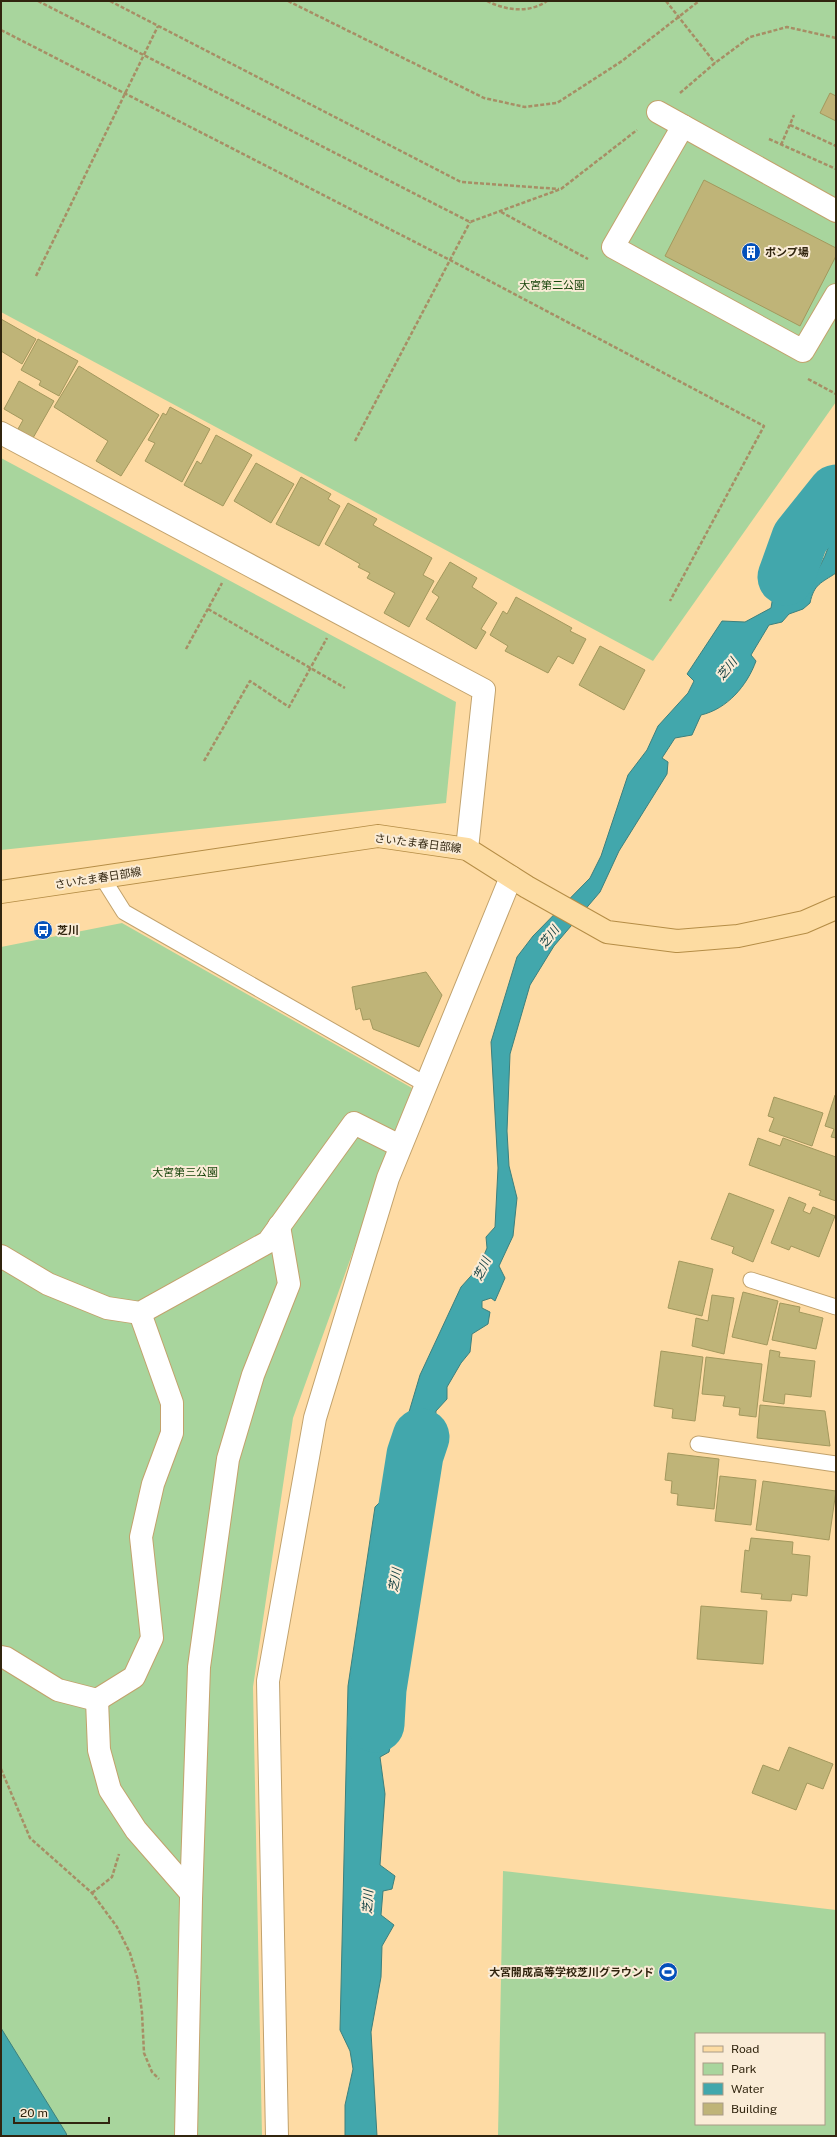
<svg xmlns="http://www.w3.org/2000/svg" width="837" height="2137" viewBox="0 0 837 2137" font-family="'Public Sans','Noto Sans JP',sans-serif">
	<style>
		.green { fill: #a8d59d; fill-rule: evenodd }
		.water { fill: #42a7ac; stroke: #3d807d }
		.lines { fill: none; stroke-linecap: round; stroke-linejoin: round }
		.river { stroke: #42a7ac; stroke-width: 57 }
		.building { fill: #bfb478; stroke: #a3985d }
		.lane-casing { stroke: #c2a26c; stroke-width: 17 }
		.street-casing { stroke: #c2a26c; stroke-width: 24 }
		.primary-casing { stroke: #b58d46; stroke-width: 24 }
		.path { stroke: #a78e65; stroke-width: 2.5; stroke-dasharray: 4 2; stroke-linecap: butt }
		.lane { stroke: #fff; stroke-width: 15 }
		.street { stroke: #fff; stroke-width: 22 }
		.primary { stroke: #fddca2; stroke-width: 22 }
		.labels { text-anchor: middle; stroke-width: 4; stroke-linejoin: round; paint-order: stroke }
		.poi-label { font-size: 11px; font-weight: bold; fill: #31250f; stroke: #faecd7; text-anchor: start }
		.park-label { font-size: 11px; fill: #19450c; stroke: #faecd7 }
		.street-label { font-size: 11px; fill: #31250f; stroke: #faecd7 }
		.water-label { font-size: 12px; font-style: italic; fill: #144244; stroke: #faecd7 }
	</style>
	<rect width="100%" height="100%" fill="#fedba4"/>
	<g class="green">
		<polygon points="1,1 836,1 836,402 653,661 1,312"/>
		<polygon points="1,458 456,702 446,803 1,850"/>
		<polygon points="122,923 412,1088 293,1418 253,1687 262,2136 1,2136 1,947"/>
		<path d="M503,1871L836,1910V2136H498ZM696,2034H824V2124H696Z"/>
	</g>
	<g class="water">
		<path d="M836,477V498L826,505L803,540C807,558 812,569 797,584C792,589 789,592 782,594V602L788,604C806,588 820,571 828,548L820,542L829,530L836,525V573C821,583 814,584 810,603L803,609L789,614L782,622L769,625L751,655L756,661C747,686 727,709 701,715L692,735L675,738L662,758L668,762L667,774L619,851L600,892L554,946L530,985L510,1054L507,1131L509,1166L517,1198L513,1236L499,1266L505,1278L495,1301L491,1298L482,1301V1308L490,1312L488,1324L472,1334L470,1352L461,1363L447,1387V1399L436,1411L435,1426L428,1449L421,1452L420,1459L426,1469L423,1479L414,1492L408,1511L396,1520L393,1546L403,1551L385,1612L383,1709L391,1714L383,1732L391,1742L389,1752L380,1757L385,1794L380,1865L395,1876L392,1889L383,1891L381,1915L394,1925L382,1946L381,1977L371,2032L377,2136H345V2105L353,2069L350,2051L340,2030L348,1686L375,1507L387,1495L400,1456L401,1439L420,1375L461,1287L479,1267L487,1248L486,1237L495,1227L498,1168L491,1042L517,957L533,936L590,878L601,856L628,775L647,750L658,726L688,693L694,681L687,674L722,621L745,622L771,608L775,584L790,548L817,509V499L832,479Z"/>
		<polygon points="1,2028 66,2133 67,2136 1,2136"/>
	</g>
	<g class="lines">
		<g class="river">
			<polyline points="786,577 800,538 836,493"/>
			<polyline points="376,1724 378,1689 415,1455 421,1437"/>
		</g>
	</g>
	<g class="building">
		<polygon points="830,93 836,96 836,121 820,113"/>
		<polygon points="704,180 836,248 836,256 800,326 665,256"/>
		<polygon points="1,319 36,339 22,364 1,351"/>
		<polygon points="38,339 78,361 59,396 39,385 41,381 21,370"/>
		<polygon points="79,366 159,415 121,476 96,461 108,441 54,407"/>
		<polygon points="19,381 54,401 33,438 18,429 23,420 4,409"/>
		<polygon points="170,407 210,429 182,482 145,461 155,443 148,440 163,413 166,415"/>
		<polygon points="216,435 252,455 223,506 184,485 197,461 201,464"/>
		<polygon points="256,463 294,484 271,523 234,501"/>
		<polygon points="301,477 331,494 328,499 340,506 319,546 276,524"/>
		<polygon points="348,503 377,519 373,525 432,558 423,575 434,581 409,627 384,613 395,593 367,578 370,573 358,567 360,564 325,544"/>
		<polygon points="450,562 477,578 472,587 497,603 481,629 486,632 476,649 426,619 439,597 432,592"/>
		<polygon points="516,597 572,628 570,631 586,639 573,664 558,656 548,673 505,651 508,646 490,635 503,611 507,614"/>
		<polygon points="600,646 645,670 624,710 579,685"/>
		<polygon points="426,972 442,995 419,1047 373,1029 370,1019 363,1020 360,1008 356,1010 352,987"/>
		<polygon points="835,1095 836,1095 836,1138 831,1137 834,1129 825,1126"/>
		<polygon points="774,1097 823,1113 812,1146 769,1131 774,1118 768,1116"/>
		<polygon points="758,1138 780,1146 783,1138 836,1157 836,1201 819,1195 821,1191 749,1165"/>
		<polygon points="729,1193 774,1210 753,1262 732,1253 734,1247 711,1239"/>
		<polygon points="789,1197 806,1204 803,1211 810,1214 813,1207 835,1216 819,1257 791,1246 789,1250 771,1243"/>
		<polygon points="679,1261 713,1269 702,1316 668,1308"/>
		<polygon points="743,1292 778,1301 767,1345 732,1337"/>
		<polygon points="712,1295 734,1298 724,1354 692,1346 696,1318 708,1321"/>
		<polygon points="780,1303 800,1307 799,1312 823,1318 816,1349 772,1340"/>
		<polygon points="770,1350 780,1352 779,1357 815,1361 811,1397 785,1394 784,1404 763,1401"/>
		<polygon points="661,1351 703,1357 695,1421 672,1418 673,1409 654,1406"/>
		<polygon points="706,1357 762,1364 756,1417 739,1415 740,1408 723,1406 725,1396 702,1394"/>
		<polygon points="760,1405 825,1411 830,1446 757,1438"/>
		<polygon points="668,1453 719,1459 714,1509 677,1505 678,1494 671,1493 672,1481 665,1480"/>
		<polygon points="720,1476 756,1480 751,1525 715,1521"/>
		<polygon points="763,1481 836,1491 829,1540 756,1530"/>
		<polygon points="751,1538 793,1542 792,1554 810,1556 807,1596 792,1594 791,1601 761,1599 762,1594 741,1592 745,1550 749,1551"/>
		<polygon points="701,1606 767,1611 763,1664 697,1659"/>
		<polygon points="789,1747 833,1764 823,1789 807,1783 796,1810 752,1793 763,1765 779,1771"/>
	</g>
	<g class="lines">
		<g class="lane-casing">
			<g id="lane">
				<polyline points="102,877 124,912 425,1084"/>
				<polyline points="751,1280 836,1307"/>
				<polyline points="698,1444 836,1464"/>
			</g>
		</g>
		<g class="street-casing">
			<g id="street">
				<polyline points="658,112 836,211"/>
				<polyline points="683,126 613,247 803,351 836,295"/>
				<polyline points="1,433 484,690 467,849"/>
				<polyline points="1,1256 48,1284 107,1308 140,1313 268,1242 354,1123 400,1146"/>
				<polyline points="1,1657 6,1658 58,1690 97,1700 134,1677 152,1638 141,1537 153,1484 172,1433 172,1403 140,1313"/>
				<polyline points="97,1700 99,1750 110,1790 136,1830 191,1893"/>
				<polyline points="186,2136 191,1899 199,1667 228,1459 253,1375 289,1284 279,1226"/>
				<polyline points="277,2136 268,1681 315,1418 388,1178 511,877"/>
			</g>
		</g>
		<g class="primary-casing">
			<polyline id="primary" points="1,892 378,836 467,849 527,887 607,932 677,941 738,936 804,922 836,908"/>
		</g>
		<g class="path">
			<polyline points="38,1 470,222 561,189 637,130"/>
			<polyline points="110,1 461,182 559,189"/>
			<polyline points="288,1 484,98 525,107 557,103 622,61 699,1"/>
			<path d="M487,1C505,10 528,14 547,1"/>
			<polyline points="666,1 715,63"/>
			<polyline points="1,30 450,260 764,426 670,601"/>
			<polyline points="680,93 715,63 750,37 787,27 836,38"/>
			<polyline points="790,125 836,146"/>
			<polyline points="769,139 836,169"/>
			<polyline points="781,145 794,115"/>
			<polyline points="501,212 588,259"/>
			<polyline points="36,276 158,26"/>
			<polyline points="808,379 836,394"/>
			<polyline points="355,441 470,222"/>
			<polyline points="208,609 345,688"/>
			<polyline points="186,649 222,583"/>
			<polyline points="204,761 250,681 289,707 327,638"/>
			<polyline points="1,1769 30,1838 92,1893 117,1927 130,1953 138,1980 142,2013 144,2053 152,2072 159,2079"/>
			<polyline points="92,1893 112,1877 119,1854"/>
		</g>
		<use href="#lane" class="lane"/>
		<use href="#street" class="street"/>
		<use href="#primary" class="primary"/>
	</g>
	<defs>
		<g id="building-disc" transform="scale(1)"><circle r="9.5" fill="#0451bb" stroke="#faecd7"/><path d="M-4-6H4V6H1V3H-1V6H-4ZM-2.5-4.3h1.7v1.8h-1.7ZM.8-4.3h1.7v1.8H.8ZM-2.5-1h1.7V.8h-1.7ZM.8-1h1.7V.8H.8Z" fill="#fff"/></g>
		<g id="bus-disc" transform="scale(1)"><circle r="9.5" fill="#0451bb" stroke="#faecd7"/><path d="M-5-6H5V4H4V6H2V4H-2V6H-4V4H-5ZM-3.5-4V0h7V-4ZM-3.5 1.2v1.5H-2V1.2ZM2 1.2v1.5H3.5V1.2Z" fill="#fff"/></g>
		<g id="stadium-disc" transform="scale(1)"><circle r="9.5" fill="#0451bb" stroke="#faecd7"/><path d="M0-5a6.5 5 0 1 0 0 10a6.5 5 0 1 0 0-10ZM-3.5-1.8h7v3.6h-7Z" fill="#fff"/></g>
	</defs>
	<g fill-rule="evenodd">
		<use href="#building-disc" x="751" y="252"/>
		<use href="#bus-disc" x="43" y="930"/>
		<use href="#stadium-disc" x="668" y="1972"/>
	</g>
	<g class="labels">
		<g class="poi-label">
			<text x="765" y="256">ポンプ場</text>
			<text x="57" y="934">芝川</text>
			<text x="654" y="1976" text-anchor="end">大宮開成高等学校芝川グラウンド</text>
		</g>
		<g class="park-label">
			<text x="552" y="289">大宮第二公園</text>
			<text x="185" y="1176">大宮第三公園</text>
		</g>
		<g class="street-label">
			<text transform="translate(418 843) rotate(7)" y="4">さいたま春日部線</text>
			<text transform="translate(98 878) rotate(-9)" y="4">さいたま春日部線</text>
		</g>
		<g class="water-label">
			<text transform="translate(727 669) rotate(-51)" y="4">芝川</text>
			<text transform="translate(549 937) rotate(-53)" y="4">芝川</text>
			<text transform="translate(482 1269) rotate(-65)" y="4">芝川</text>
			<text transform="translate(395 1580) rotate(-81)" y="4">芝川</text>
			<text transform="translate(368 1902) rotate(-87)" y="4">芝川</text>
		</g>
	</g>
	<rect width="837" height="2137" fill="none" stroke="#31250f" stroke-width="4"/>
	<rect x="695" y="2033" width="130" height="92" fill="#faecd7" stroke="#aa9c87"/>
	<rect x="703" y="2046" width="20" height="6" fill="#fddca2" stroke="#aa9c87"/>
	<text x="731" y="2053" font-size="12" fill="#31250f">Road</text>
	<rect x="703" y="2063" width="20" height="12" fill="#a8d59d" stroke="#aa9c87"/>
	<text x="731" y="2073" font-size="12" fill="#31250f">Park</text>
	<rect x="703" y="2083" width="20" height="12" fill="#42a7ac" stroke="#aa9c87"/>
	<text x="731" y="2093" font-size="12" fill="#31250f">Water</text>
	<rect x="703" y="2103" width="20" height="12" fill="#bfb478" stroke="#aa9c87"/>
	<text x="731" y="2113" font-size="12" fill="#31250f">Building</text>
	<path d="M14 2117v6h95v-6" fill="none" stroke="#31250f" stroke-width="2"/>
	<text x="20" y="2117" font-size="12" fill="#31250f" stroke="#faecd7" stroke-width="3" paint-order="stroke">20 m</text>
</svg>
